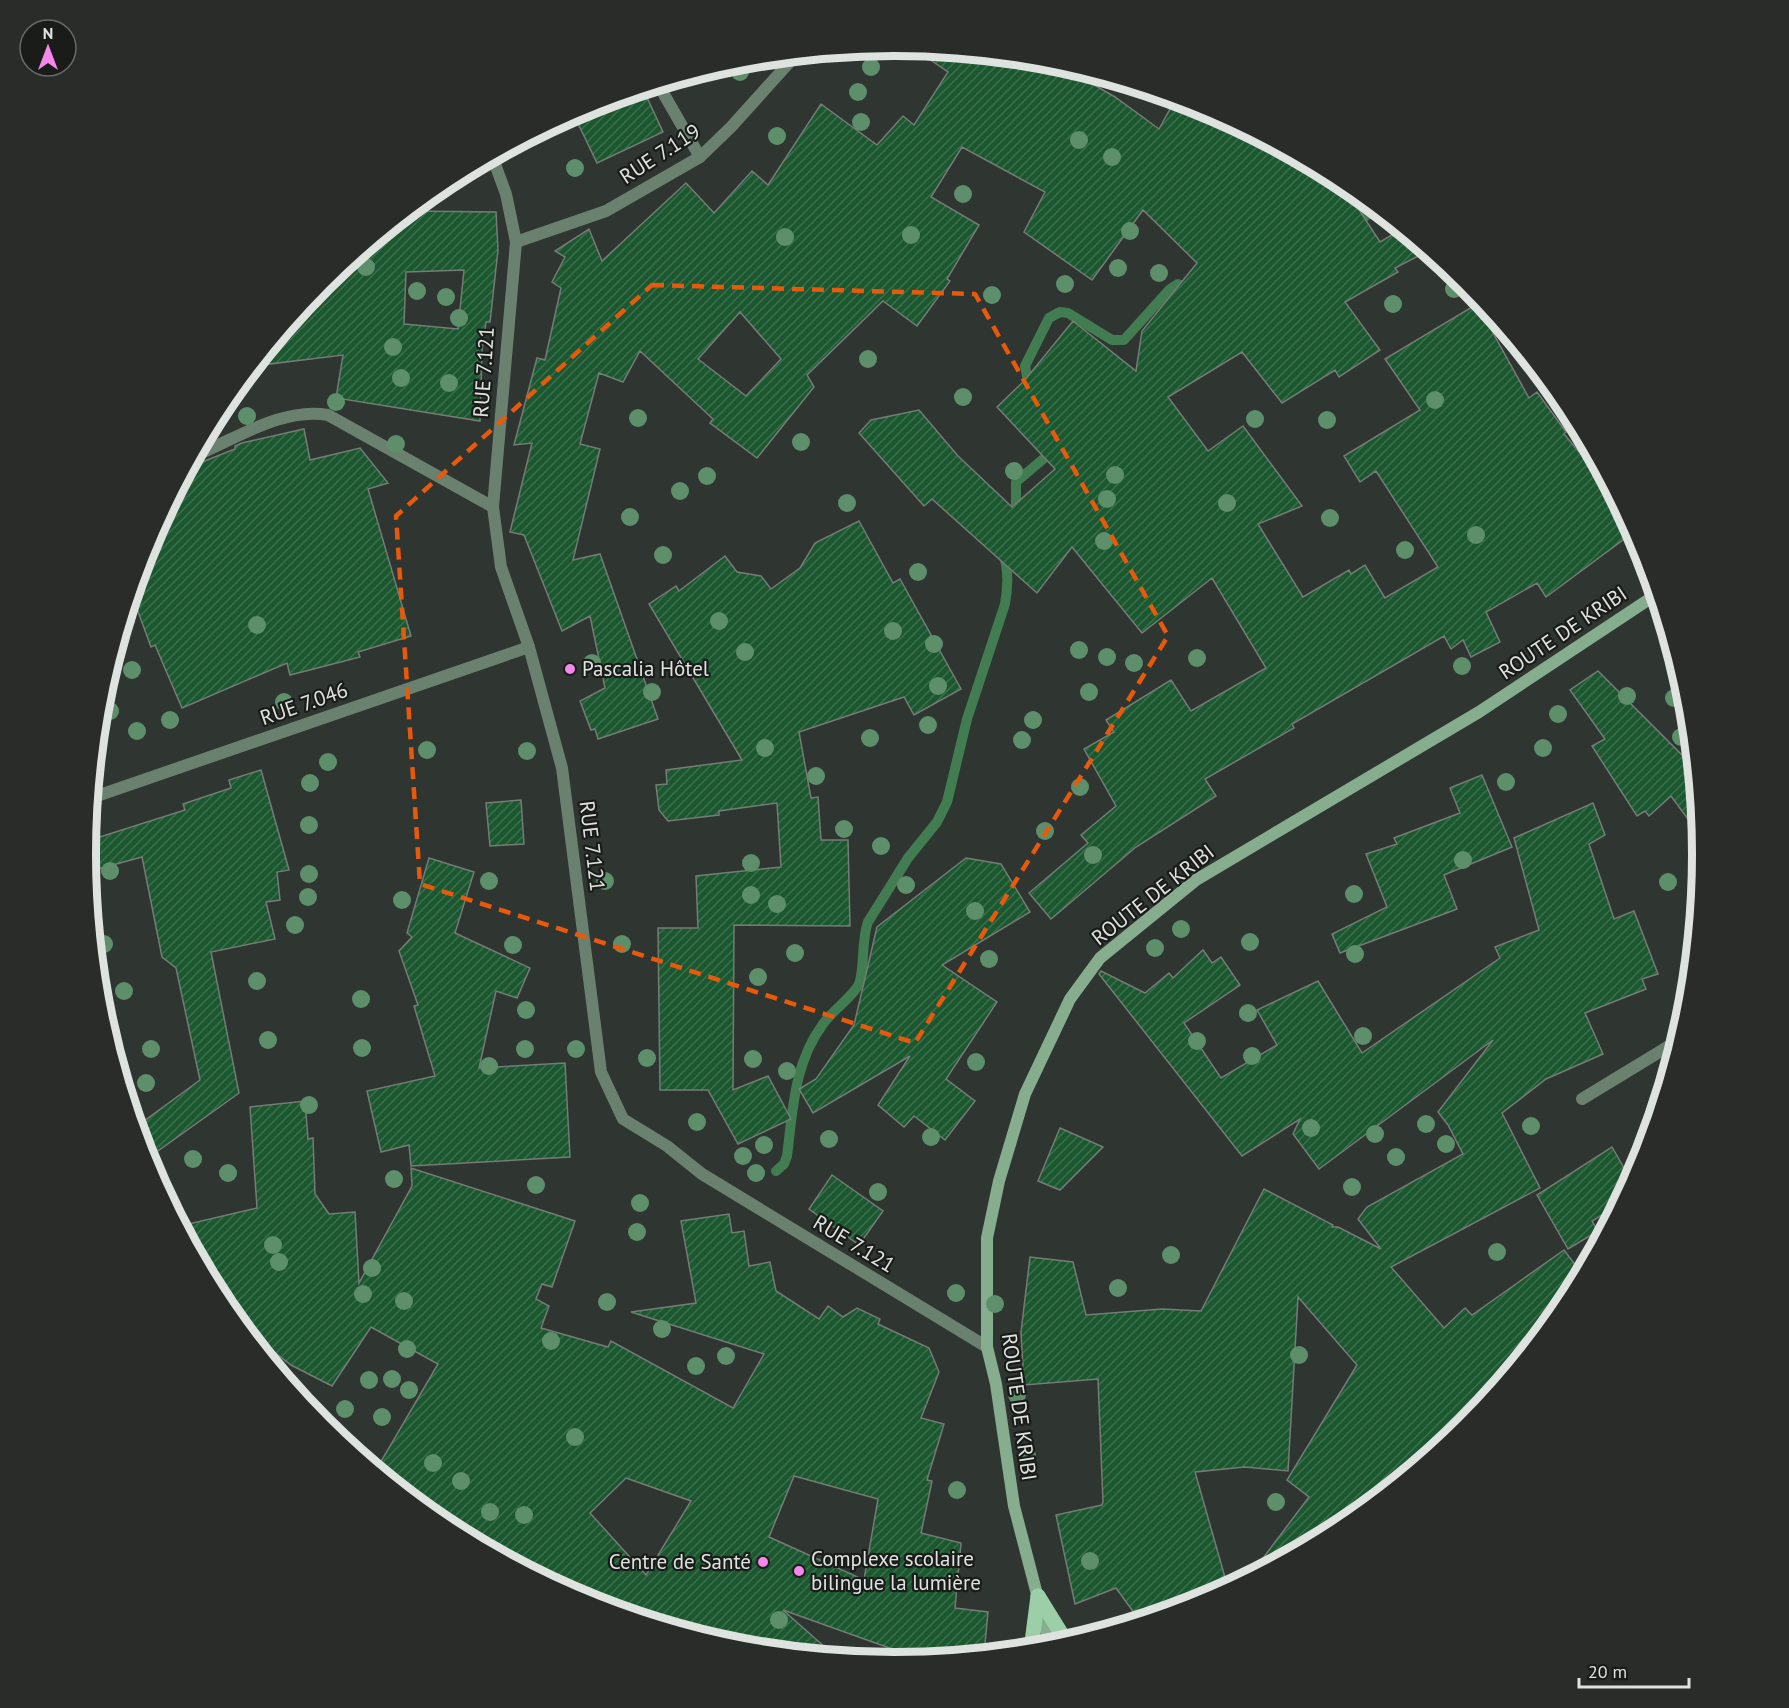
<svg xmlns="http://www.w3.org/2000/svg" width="1789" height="1708" viewBox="0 0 1789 1708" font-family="'PT Sans',sans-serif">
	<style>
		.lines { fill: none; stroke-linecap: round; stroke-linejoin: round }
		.stream { stroke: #427c51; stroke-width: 10 }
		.building { fill: url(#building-hatch); stroke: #757c76; stroke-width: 1.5; fill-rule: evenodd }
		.street { stroke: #69816e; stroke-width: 12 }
		.secondary { stroke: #86ad8e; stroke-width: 12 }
		.primary { stroke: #9ccfa7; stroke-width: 15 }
		.tree { fill: #5e8f6b }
		.marked { fill: none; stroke: #e8590c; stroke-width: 4.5; stroke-dasharray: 12 8; stroke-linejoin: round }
		.poi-dot { fill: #f788eb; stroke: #191c19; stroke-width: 2 }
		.labels { text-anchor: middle; stroke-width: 4.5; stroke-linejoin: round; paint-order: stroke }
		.street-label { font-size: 21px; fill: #dfe3e0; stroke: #191c19 }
		.poi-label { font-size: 21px; fill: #dfe3e0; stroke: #191c19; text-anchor: start }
		.rim { fill: none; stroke: #dfe3e0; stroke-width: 8 }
	</style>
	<defs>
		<pattern id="building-hatch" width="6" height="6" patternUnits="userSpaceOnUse" patternTransform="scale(1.5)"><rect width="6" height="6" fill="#1b572f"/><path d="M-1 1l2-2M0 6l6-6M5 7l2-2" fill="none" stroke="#3c6f4d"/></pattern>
	</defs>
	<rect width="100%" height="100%" fill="#2f3530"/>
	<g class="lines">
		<g class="stream">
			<polyline points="1354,227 1375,207"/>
			<polyline points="1033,386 1028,381 1025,366 1049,318 1060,312 1068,313 1112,340 1124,340 1169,290 1178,284 1191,290"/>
			<polyline points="1010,516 1016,508 1016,482 1055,449"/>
			<path d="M776,1171L784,1164L787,1156C793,1109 794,1063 823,1024C833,1010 849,1000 858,986C865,974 861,940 868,922L908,858L937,822L947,802L967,719L1005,604C1008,587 1009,567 1002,552"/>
		</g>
	</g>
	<g class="building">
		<path d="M910,46L1053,61L1115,97L1159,129L1176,98L1205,107L1339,179L1380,242L1402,229L1428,251L1395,268L1398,272L1345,302L1380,350L1339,377L1335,370L1282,403L1242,352L1168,397L1208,451L1243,426L1302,506L1258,524L1303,597L1349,570L1351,574L1365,565L1385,598L1438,567L1376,471L1360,482L1344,456L1420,410L1385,359L1477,304L1529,398L1537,392L1566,432L1564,434L1616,496L1635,531L1546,597L1537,583L1486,612L1500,642L1471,657L1463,640L1451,649L1444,636L1292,724L1294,728L1205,779L1216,796L1136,847L1051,919L1029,893L1088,843L1081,835L1116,806L1084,749L1114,732L1106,720L1171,680L1191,711L1266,668L1212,578L1142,633L1072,547L1037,593L932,499L924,506L859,433L871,420L919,410L958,456L1012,507L1055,469L997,407L1024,381L1073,321L1136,371L1142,331L1197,263L1143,210L1092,280L1024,232L1045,192L962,147L931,197L979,225L947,279L950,281L917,326L883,301L807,375L814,387L757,458L710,423L713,419L640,351L623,382L599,373L580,444L600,449L573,560L600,554L658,719L598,739L595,729L591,730L580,701L605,688L590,616L562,631L524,535L510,532L532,443L514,445L537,358L545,360L561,288L552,282L565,257L555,251L589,229L602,261L686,183L714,213L752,171L768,185L821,104L877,145L903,116L914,125L948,72ZM740,312L781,359L746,396L698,359Z"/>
		<polygon points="643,89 663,132 597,163 573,113 585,106"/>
		<path d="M408,211L496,212L498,250L490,322H486L482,350L480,421L336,398L343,355L253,366L323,282ZM464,270L458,329L404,324L406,272Z"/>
		<polygon points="304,429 310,460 360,448 388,483 368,489 411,636 358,652 360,657 290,675 287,663 182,708 155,645 151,647 132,595 147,544 190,463 197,464 235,449 235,446 242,443"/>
		<polygon points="859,521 893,583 900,579 961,689 914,715 904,697 799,732 811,798 818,797 821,840 848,840 850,926 734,925 733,1090 768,1076 791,1119 738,1144 708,1090 660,1090 658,928 698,928 696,876 781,867 777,803 719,811 719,815 668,821 659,810 656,785 667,784 666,770 742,760 649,604 676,586 679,591 725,556 737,572 761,576 771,589 800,568 815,543"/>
		<polygon points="1598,671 1695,768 1702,838 1671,796 1649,816 1645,811 1637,816 1592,746 1605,739 1570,690"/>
		<polygon points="261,770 289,870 277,872 280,900 266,902 275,939 211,952 239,1093 155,1153 136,1127 200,1080 176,968 162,957 142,857 87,872 87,841 185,810 183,804 231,788 229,780"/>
		<polygon points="1482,775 1512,847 1444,875 1457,909 1340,953 1332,934 1387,907 1366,854 1397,844 1394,838 1460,813 1450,788"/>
		<polygon points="521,800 524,844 490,846 486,803"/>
		<polygon points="1593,803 1605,835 1589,844 1614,919 1634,911 1658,974 1642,979 1646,989 1585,1013 1603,1054 1546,1079 1502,1113 1540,1188 1391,1267 1444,1328 1465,1308 1472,1315 1564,1250 1583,1275 1567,1304 1500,1385 1458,1425 1463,1429 1344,1527 1248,1578 1309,1497 1287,1480 1357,1365 1298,1297 1288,1471 1245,1467 1195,1472 1228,1588 1204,1602 1140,1621 1116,1588 1075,1604 1056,1515 1102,1505 1103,1502 1098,1379 1024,1385 1021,1332 1030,1257 1073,1262 1086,1315 1162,1309 1201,1311 1264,1189 1333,1225 1332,1227 1338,1227 1381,1249 1358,1219 1367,1207 1463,1154 1448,1125 1438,1112 1493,1040 1319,1169 1293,1134 1300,1119 1242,1156 1099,974 1101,971 1145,993 1169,973 1173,978 1203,950 1212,963 1221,957 1240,985 1184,1023 1221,1078 1277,1045 1257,1010 1318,981 1362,1053 1500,958 1495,947 1539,930 1514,838"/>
		<polygon points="429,858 474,872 455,933 530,968 517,998 496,991 479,1068 565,1063 570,1157 411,1166 409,1145 381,1152 367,1091 435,1076 414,1006 418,1005 399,951 412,937 407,933"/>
		<polygon points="966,858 1001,864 1030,912 942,965 997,1002 946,1079 975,1101 945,1140 914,1116 904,1127 878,1105 910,1056 813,1113 799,1089 816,1079 854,1025 877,927"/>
		<path d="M305,1101L308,1139L313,1138L315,1194L329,1214L355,1212L359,1283L412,1186L411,1168L575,1221L552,1287L542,1284L536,1299L549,1306L541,1328L608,1347L611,1341L733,1408L764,1354L631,1312L696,1303L681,1221L729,1214L732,1233L744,1231L749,1266L770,1262L776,1291L819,1319L828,1306L843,1317L857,1308L880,1319L878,1324L929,1348L939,1372L921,1418L944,1424L927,1480L932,1481L921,1533L961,1543L955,1608L988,1612L984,1654L923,1660L783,1610L836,1657L736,1647L585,1601L445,1526L376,1470L438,1364L371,1327L332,1386L291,1365L256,1338L253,1342L222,1303L180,1226L257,1208L250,1107ZM794,1476L878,1499L864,1580L769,1537ZM626,1478L691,1501L646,1575L590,1513Z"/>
		<polygon points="1060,1128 1103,1147 1060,1190 1038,1181"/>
		<polygon points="1612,1147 1632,1182 1620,1204 1592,1221 1598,1231 1568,1249 1537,1195"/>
		<polygon points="832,1175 883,1211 859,1245 809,1209"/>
	</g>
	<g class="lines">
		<g class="street">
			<polyline points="658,84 700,157"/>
			<polyline points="492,156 506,194 516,242 493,507 501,567 529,647 562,768 601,1072 623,1119 667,1146 702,1174 987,1347"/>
			<polyline points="516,242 606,211 700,157 731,127 796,55"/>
			<path d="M194,456C236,439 282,407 328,415L493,507"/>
			<polyline points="91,798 529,647"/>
			<polyline points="1582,1099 1679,1040"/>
		</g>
		<polyline class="secondary" points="1051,1648 1014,1506 996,1384 987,1347 987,1238 999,1181 1025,1094 1070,999 1100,958 1196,880 1479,712 1657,594"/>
		<g class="primary">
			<polyline points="1038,1596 1064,1638 1070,1642"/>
			<polyline points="1031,1650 1038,1596"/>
		</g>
	</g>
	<g class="tree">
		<circle cx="871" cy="67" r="9"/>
		<circle cx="740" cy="72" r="9"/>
		<circle cx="858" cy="92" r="9"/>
		<circle cx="861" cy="122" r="9"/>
		<circle cx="777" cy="136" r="9"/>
		<circle cx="1079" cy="140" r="9"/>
		<circle cx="1112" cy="157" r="9"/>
		<circle cx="575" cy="168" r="9"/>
		<circle cx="963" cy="194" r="9"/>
		<circle cx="1130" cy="231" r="9"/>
		<circle cx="911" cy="235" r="9"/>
		<circle cx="785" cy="237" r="9"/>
		<circle cx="366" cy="267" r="9"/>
		<circle cx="1118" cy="268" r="9"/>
		<circle cx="1159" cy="273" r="9"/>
		<circle cx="1065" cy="284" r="9"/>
		<circle cx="1454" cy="289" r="9"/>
		<circle cx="417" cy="291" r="9"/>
		<circle cx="992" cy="295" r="9"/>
		<circle cx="446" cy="297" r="9"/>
		<circle cx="1393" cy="304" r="9"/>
		<circle cx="459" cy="318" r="9"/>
		<circle cx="393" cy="347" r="9"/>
		<circle cx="868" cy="359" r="9"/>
		<circle cx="401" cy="378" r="9"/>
		<circle cx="449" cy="383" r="9"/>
		<circle cx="963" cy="397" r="9"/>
		<circle cx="1435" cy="400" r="9"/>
		<circle cx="336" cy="402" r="9"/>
		<circle cx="247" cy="416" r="9"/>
		<circle cx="638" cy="418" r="9"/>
		<circle cx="1255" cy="419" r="9"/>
		<circle cx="1327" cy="420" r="9"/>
		<circle cx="801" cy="442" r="9"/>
		<circle cx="396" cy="444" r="9"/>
		<circle cx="1014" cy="471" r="9"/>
		<circle cx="1115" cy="475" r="9"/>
		<circle cx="707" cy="476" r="9"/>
		<circle cx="680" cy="491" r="9"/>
		<circle cx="1107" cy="499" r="9"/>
		<circle cx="847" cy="503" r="9"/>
		<circle cx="1227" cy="503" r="9"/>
		<circle cx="630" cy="517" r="9"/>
		<circle cx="1330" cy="518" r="9"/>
		<circle cx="1476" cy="535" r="9"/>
		<circle cx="1104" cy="541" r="9"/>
		<circle cx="1405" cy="550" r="9"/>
		<circle cx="663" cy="555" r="9"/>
		<circle cx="918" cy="572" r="9"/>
		<circle cx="719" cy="621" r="9"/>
		<circle cx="257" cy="625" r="9"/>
		<circle cx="893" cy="631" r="9"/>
		<circle cx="934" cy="644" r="9"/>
		<circle cx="1079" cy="650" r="9"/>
		<circle cx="745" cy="652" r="9"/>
		<circle cx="1107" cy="657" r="9"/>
		<circle cx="1197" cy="658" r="9"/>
		<circle cx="592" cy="663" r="9"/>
		<circle cx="1134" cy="663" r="9"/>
		<circle cx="1462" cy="666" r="9"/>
		<circle cx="132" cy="670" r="9"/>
		<circle cx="938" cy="686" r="9"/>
		<circle cx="652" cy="692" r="9"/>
		<circle cx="1089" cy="692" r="9"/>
		<circle cx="1627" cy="696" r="9"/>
		<circle cx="1674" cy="698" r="9"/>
		<circle cx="284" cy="702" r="9"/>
		<circle cx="110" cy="711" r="9"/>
		<circle cx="1558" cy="714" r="9"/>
		<circle cx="170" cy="720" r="9"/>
		<circle cx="1033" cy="720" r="9"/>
		<circle cx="928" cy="725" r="9"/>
		<circle cx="137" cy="731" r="9"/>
		<circle cx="1681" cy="737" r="9"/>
		<circle cx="870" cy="738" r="9"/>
		<circle cx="1022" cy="740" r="9"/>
		<circle cx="765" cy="748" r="9"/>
		<circle cx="1543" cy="748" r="9"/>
		<circle cx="427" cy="750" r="9"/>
		<circle cx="527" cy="751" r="9"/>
		<circle cx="328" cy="762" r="9"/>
		<circle cx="816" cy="776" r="9"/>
		<circle cx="1506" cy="782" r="9"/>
		<circle cx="310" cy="783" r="9"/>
		<circle cx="1080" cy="787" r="9"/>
		<circle cx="309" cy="825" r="9"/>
		<circle cx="844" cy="829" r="9"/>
		<circle cx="1045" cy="831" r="9"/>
		<circle cx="881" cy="846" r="9"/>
		<circle cx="1093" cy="855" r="9"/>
		<circle cx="1463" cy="860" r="9"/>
		<circle cx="751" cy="863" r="9"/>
		<circle cx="110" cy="871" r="9"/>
		<circle cx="309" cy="874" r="9"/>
		<circle cx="489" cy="881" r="9"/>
		<circle cx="605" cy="881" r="9"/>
		<circle cx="1668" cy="882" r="9"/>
		<circle cx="906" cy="885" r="9"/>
		<circle cx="1354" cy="894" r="9"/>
		<circle cx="751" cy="895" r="9"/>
		<circle cx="308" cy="897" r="9"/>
		<circle cx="402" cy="900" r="9"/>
		<circle cx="777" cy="904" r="9"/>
		<circle cx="975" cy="911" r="9"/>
		<circle cx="295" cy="925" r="9"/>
		<circle cx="1181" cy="929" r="9"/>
		<circle cx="1250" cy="942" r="9"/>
		<circle cx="104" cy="944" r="9"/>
		<circle cx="622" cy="944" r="9"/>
		<circle cx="513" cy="945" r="9"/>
		<circle cx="1155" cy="948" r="9"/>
		<circle cx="795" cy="953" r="9"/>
		<circle cx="1355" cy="954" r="9"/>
		<circle cx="989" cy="959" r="9"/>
		<circle cx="758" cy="977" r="9"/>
		<circle cx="257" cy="981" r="9"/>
		<circle cx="124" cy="991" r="9"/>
		<circle cx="361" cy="999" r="9"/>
		<circle cx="526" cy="1010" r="9"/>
		<circle cx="1248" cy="1013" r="9"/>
		<circle cx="1363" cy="1036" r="9"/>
		<circle cx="268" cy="1040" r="9"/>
		<circle cx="1197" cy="1041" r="9"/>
		<circle cx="362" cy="1048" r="9"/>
		<circle cx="151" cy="1049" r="9"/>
		<circle cx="525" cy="1049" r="9"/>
		<circle cx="576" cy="1049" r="9"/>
		<circle cx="1252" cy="1056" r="9"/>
		<circle cx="647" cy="1058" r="9"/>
		<circle cx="753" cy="1059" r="9"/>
		<circle cx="976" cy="1062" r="9"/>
		<circle cx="489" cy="1066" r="9"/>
		<circle cx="787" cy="1071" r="9"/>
		<circle cx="146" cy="1083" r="9"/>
		<circle cx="309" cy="1105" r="9"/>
		<circle cx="697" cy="1122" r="9"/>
		<circle cx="1426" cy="1124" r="9"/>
		<circle cx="1531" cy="1126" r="9"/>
		<circle cx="1311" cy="1128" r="9"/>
		<circle cx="1375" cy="1134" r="9"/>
		<circle cx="931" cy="1137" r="9"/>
		<circle cx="829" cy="1139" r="9"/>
		<circle cx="1446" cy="1144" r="9"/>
		<circle cx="764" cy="1145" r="9"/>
		<circle cx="743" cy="1156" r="9"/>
		<circle cx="1396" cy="1157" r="9"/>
		<circle cx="193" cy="1159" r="9"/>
		<circle cx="228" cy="1173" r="9"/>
		<circle cx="756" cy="1173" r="9"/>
		<circle cx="394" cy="1179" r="9"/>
		<circle cx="536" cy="1185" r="9"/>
		<circle cx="1352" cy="1187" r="9"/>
		<circle cx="878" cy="1192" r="9"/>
		<circle cx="640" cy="1203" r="9"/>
		<circle cx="637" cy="1232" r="9"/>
		<circle cx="273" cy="1245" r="9"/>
		<circle cx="1497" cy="1252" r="9"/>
		<circle cx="1171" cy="1255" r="9"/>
		<circle cx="279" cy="1262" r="9"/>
		<circle cx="372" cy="1268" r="9"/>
		<circle cx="1118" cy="1288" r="9"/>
		<circle cx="956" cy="1293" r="9"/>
		<circle cx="363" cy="1294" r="9"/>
		<circle cx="404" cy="1301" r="9"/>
		<circle cx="607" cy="1302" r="9"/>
		<circle cx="995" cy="1304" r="9"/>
		<circle cx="662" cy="1329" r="9"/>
		<circle cx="551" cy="1341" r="9"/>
		<circle cx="407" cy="1349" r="9"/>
		<circle cx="1299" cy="1355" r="9"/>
		<circle cx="726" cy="1356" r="9"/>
		<circle cx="696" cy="1366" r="9"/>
		<circle cx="392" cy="1379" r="9"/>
		<circle cx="369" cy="1380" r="9"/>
		<circle cx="409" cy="1390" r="9"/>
		<circle cx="1017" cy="1395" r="9"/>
		<circle cx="345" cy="1409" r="9"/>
		<circle cx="382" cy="1417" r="9"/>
		<circle cx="575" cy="1437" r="9"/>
		<circle cx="1027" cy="1456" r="9"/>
		<circle cx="433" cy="1463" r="9"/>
		<circle cx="461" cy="1481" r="9"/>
		<circle cx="957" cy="1490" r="9"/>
		<circle cx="1276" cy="1502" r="9"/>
		<circle cx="490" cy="1512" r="9"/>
		<circle cx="524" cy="1515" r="9"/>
		<circle cx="1090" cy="1561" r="9"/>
		<circle cx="779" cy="1620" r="9"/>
	</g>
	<path class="marked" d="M652,285L975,294L1168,636L915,1043L420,884L396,516Z"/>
	<g class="poi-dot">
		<circle cx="570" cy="669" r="6"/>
		<circle cx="763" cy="1562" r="6"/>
		<circle cx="799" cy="1571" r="6"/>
	</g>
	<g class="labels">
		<g class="street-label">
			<text transform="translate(660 154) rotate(-33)" y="7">RUE 7.119</text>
			<text transform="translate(484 372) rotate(-86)" y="7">RUE 7.121</text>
			<text transform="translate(1563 633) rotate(-34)" y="7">ROUTE DE KRIBI</text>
			<text transform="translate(304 704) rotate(-19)" y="7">RUE 7.046</text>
			<text transform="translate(592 846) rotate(83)" y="7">RUE 7.121</text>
			<text transform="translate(1153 895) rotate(-38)" y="7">ROUTE DE KRIBI</text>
			<text transform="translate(854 1244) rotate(31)" y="7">RUE 7.121</text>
			<text transform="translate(1019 1407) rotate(82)" y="7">ROUTE DE KRIBI</text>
		</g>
		<g class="poi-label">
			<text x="582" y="676">Pascalia Hôtel</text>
			<text x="811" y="1566">Complexe scolaire<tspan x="811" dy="24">bilingue la lumière</tspan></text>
			<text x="751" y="1569" text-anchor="end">Centre de Santé</text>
		</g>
	</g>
	<path d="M0 0H1789V1708H0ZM96 854a798 798 0 1 1 1596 0a798 798 0 1 1-1596 0Z" fill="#292c29" fill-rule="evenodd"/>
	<path class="rim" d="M96 854a798 798 0 1 1 1596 0a798 798 0 1 1-1596 0Z"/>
	<g transform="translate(48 48)"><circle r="28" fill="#191c19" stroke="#686c69" stroke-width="1.5"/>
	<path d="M0-4.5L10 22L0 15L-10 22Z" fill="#f788eb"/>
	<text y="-9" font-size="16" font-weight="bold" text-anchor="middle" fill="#dfe3e0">N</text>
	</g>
	<path d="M1579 1678v9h110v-9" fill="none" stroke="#dfe3e0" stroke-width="3"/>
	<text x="1588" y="1678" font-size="18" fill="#dfe3e0" stroke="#191c19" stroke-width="4.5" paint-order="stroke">20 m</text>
</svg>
